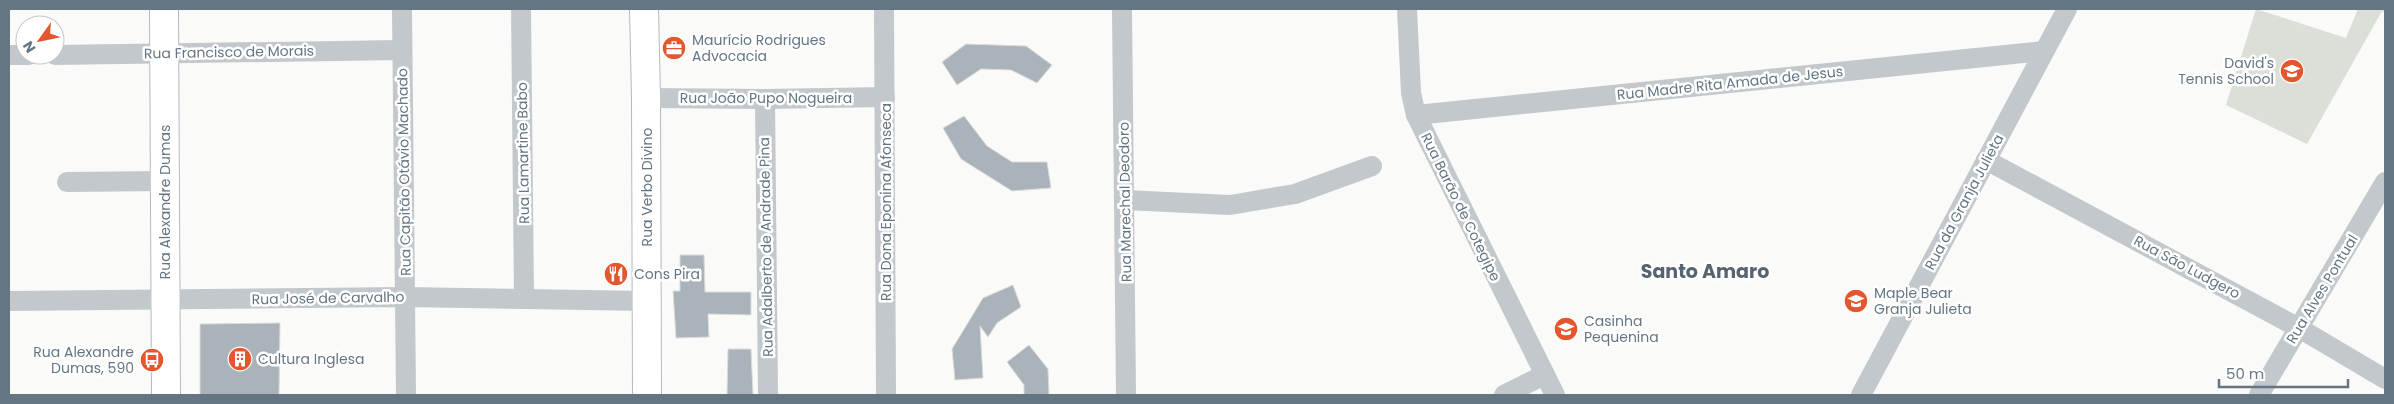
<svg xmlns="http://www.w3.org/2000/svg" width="2394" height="404" viewBox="0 0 2394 404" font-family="Poppins,sans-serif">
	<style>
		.green { fill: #dadfd7 }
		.building { fill: #aab3b9; stroke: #dcdcda }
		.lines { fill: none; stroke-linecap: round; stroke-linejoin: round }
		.secondary-casing { stroke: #b3babf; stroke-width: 30 }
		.street { stroke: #c3c8cc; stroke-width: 20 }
		.secondary { stroke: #fff; stroke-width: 28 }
		.labels { text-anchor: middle; stroke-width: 5; stroke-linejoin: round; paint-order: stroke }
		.poi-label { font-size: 14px; fill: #657683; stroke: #fff; text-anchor: start }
		.street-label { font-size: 14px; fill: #657683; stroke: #fff }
		.district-label { font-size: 19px; font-weight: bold; fill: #57646e; stroke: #fff }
	</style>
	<rect width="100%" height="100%" fill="#fafaf8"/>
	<polygon class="green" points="2256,9 2346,38 2358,9 2385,9 2385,13 2382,11 2307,144 2226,105"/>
	<g class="building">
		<polygon points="966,44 1026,46 1052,65 1037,83 1011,70 981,69 957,85 942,62"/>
		<polygon points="964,116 987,146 1012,162 1047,162 1051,188 1012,191 961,159 943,128"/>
		<polygon points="680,255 704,255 705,292 751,292 751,315 708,314 709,337 676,338 673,291 680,291"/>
		<polygon points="1013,285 1021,307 997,323 988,337 980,326 983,378 955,380 952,349 983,298"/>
		<polygon points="280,323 279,395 200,395 200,324"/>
		<polygon points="1029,345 1048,369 1049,395 1024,395 1024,385 1007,362"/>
		<polygon points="728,349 751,349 753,395 727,395"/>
	</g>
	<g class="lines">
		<g class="secondary-casing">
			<g id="secondary">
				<polyline points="164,9 166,395"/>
				<polyline points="644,9 646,98 647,395"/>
			</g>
		</g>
		<g class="street">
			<polyline points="402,9 406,395"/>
			<polyline points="521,9 524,297"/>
			<polyline points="884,9 886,395"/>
			<polyline points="1122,9 1126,395"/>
			<polyline points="1407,9 1411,93 1416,115 1555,395"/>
			<polyline points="9,55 29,55"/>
			<polyline points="55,55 402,50"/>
			<polyline points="646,98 765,99 885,97"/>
			<polyline points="765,99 768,395"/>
			<polyline points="1416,115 2044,51"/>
			<polyline points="1986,160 2299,328 2385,379"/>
			<polyline points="67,182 165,181"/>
			<polyline points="1125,200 1230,205 1295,194 1372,166"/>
			<polyline points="9,301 405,297 647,301"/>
			<polyline points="1504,395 1544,375"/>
			<polyline points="1861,395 2067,9"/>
			<polyline points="2259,395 2385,182"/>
		</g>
		<use href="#secondary" class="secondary"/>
	</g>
	<defs>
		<g id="office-disc" transform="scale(1.25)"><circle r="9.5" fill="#e4572e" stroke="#fff"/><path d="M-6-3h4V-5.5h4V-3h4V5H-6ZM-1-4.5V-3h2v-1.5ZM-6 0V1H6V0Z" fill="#fff"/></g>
		<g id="school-disc" transform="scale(1.25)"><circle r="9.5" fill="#e4572e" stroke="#fff"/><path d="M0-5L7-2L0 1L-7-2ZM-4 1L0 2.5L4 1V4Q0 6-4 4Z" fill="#fff"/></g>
		<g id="restaurant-disc" transform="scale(1.25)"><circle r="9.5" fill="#e4572e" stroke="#fff"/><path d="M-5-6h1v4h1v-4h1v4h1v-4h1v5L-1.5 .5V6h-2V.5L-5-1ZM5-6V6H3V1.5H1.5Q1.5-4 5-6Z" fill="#fff"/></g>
		<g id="building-disc" transform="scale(1.25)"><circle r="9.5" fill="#e4572e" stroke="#fff"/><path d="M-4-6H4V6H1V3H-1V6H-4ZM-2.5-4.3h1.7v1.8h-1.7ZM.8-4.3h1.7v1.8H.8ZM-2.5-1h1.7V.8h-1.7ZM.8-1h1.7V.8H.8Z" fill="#fff"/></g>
		<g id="bus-disc" transform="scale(1.25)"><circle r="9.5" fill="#e4572e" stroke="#fff"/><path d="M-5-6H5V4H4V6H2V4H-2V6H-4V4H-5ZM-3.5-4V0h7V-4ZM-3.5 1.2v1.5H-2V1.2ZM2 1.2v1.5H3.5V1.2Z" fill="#fff"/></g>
	</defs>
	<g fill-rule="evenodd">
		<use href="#office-disc" x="674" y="48"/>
		<use href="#school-disc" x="2292" y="71"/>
		<use href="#restaurant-disc" x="616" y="274"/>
		<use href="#school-disc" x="1856" y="301"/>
		<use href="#school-disc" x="1566" y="329"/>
		<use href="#building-disc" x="240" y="359"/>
		<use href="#bus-disc" x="152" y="360"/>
	</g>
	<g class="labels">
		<g class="poi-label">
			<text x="692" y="45">Maurício Rodrigues<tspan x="692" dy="16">Advocacia</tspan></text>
			<text x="2274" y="68" text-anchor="end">David's<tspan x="2274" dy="16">Tennis School</tspan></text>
			<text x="634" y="279">Cons Pira</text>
			<text x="1874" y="298">Maple Bear<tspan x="1874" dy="16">Granja Julieta</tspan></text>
			<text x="1584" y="326">Casinha<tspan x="1584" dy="16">Pequenina</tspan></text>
			<text x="134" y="357" text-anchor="end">Rua Alexandre<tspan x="134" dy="16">Dumas, 590</tspan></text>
			<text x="258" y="364">Cultura Inglesa</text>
		</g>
		<g class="street-label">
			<text transform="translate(229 52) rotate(-1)" y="5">Rua Francisco de Morais</text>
			<text transform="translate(1730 83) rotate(-6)" y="5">Rua Madre Rita Amada de Jesus</text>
			<text x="766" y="103">Rua João Pupo Nogueira</text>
			<text transform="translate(523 153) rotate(-91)" y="5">Rua Lamartine Babo</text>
			<text transform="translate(404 172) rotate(-91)" y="5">Rua Capitão Otávio Machado</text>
			<text transform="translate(647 187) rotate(-90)" y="5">Rua Verbo Divino</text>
			<text transform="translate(165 202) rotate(-90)" y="5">Rua Alexandre Dumas</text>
			<text transform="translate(886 202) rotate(-90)" y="5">Rua Dona Eponina Afonseca</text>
			<text transform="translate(1125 202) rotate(-91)" y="5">Rua Marechal Deodoro</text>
			<text transform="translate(1964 202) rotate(-62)" y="5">Rua da Granja Julieta</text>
			<text transform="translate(1461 207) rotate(64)" y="5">Rua Barão de Cotegipe</text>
			<text transform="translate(766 247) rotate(-91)" y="5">Rua Adalberto de Andrade Pina</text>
			<text transform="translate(2187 267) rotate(28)" y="5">Rua São Ludgero</text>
			<text transform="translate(2322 289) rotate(-59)" y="5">Rua Alves Pontual</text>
			<text transform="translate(328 298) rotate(-1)" y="5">Rua José de Carvalho</text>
		</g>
		<g class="district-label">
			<text x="1705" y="278">Santo Amaro</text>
		</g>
	</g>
	<rect width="2394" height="404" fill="none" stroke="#657683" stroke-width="20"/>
	<g transform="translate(40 40) rotate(237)"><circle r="24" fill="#ffffff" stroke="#c1c8cd"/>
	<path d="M0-4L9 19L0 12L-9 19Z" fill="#e4572e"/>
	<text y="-8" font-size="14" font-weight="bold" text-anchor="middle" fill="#657683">N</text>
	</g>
	<path d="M2219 379v8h129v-8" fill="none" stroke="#657683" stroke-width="2.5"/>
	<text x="2226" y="379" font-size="15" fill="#657683" stroke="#ffffff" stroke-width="4" paint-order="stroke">50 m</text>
</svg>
